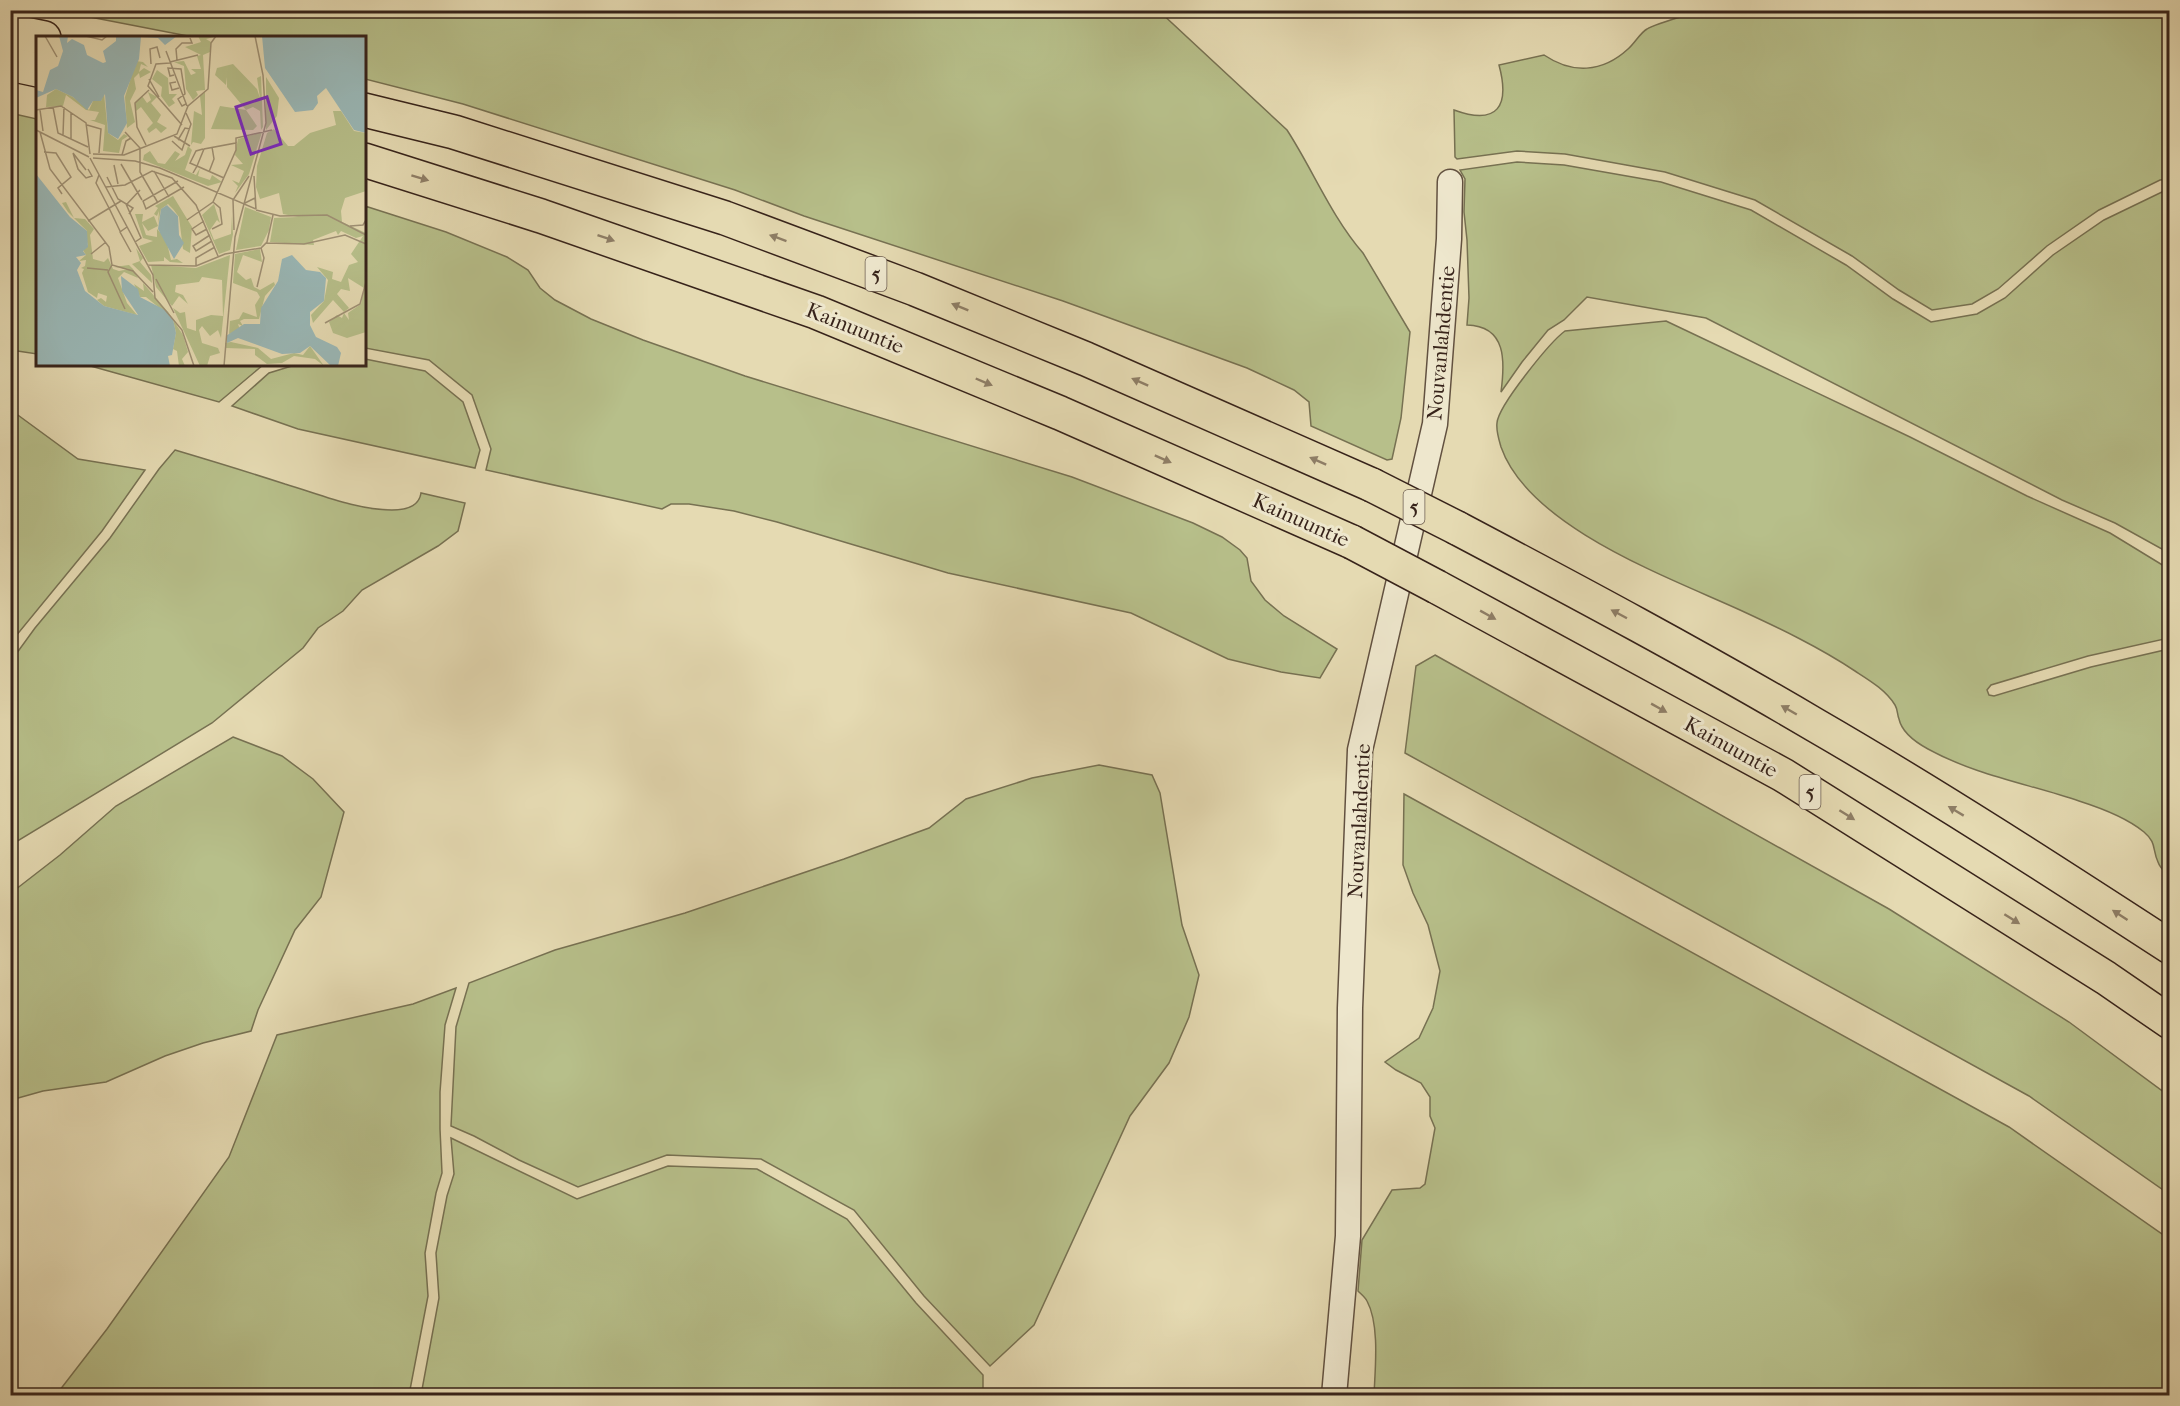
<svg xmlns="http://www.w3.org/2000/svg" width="2180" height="1406" viewBox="0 0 2180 1406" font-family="'IM FELL French Canon',serif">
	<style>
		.green { fill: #b7bf8a; stroke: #777152; stroke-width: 1.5 }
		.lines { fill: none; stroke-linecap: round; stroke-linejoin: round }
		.minor-casing { stroke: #625140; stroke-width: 27 }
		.trunk-casing { stroke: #37231a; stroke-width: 36 }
		.minor { stroke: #eee7cd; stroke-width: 24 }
		.trunk { stroke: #e5dab2; stroke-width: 33 }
		.trunk-bridge-casing { stroke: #37231a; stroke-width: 36; stroke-linecap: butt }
		.trunk-bridge { stroke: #e5dab2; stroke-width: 33 }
		.oneway { fill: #8e7e66 }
		.labels { text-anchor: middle; stroke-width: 6; stroke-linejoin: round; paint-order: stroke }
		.shield { fill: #eee7cd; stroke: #6e5e50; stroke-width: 1.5 }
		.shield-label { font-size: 20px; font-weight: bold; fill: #37231a }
		.street-label { font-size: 21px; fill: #37231a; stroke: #eee7cd }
		.inset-road { fill: none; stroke: #9f9175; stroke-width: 1.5 }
		.view { fill: #7b2cbf; fill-opacity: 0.15; stroke: #7b2cbf; stroke-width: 3 }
		.inset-edge { fill: none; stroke: #37231a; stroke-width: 3 }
	</style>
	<rect width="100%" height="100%" fill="#e5dab2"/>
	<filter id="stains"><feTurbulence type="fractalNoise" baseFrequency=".00333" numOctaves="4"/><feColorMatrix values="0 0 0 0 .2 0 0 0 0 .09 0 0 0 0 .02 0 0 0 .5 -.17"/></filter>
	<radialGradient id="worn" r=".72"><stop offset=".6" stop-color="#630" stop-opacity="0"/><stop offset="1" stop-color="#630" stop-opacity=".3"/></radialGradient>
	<g class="green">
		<path d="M59,11H1159L1287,130C1313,170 1331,216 1363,253L1410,332L1401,418L1392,459L1387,460L1311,426L1309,402L1294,390L1247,368L1063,301L804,216L735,190L463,104L365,79L364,38L193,37Z"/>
		<path d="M1700,11H2169V179L2160,180L2099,210L2047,246L1998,289L1972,304L1932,310L1899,290L1852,256L1755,200L1665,172L1565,154L1517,151L1457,159L1455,157L1454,110C1498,126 1510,106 1499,65L1544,55C1572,74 1602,73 1628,49C1635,43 1640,33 1647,29C1656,23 1688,15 1700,11Z"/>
		<polygon points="10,113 37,119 37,354 11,350"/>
		<path d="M1517,162L1564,165L1661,182L1751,210L1846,265L1893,299L1931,322L1977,314L2005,298L2053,255L2104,220L2164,191L2169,190V553L2115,523L2062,500L1706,318L1587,297L1564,320L1548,330L1522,362L1501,392C1505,362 1507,326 1467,325L1469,298L1467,240L1464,212L1465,179L1460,170Z"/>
		<polygon points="365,206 446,232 507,257 528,270 540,288 555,300 591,319 643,340 745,376 1072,477 1193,523 1222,537 1240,550 1247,558 1251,581 1265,600 1284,616 1337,649 1320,678 1281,672 1228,659 1131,613 948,573 777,522 734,511 689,504 671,504 662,509 486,470 491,449 472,395 429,360 365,348"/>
		<path d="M1666,321L1910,437L2027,496L2110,533L2169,569V638L2088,656L1991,685L1987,690L1989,695L1994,696L2091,667L2169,649V877C2165,872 2160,868 2158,862C2152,849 2157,843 2144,832C2126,817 2101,808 2079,801C2029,784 1975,775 1928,749C1917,743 1902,733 1899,719C1897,714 1898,710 1895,705C1886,690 1869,680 1855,671C1819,647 1779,628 1740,610C1668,577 1529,527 1501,447C1499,440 1496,431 1497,423C1498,406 1550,342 1565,331Z"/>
		<polygon points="365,359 425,371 463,402 480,450 475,468 298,429 232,406 269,373 295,365 364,364"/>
		<polygon points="87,365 263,364 263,365 219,402"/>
		<polygon points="11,410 78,459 145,470 102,531 11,642"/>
		<path d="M175,450C212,461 248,472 285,484C319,494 356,510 392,510C404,510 419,507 421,493L465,503L458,531L438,546L362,590L343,611L318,628L303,648L212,723L11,845V661L35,628L110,538L159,469Z"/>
		<polygon points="1435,655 1889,909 2069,1022 2169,1096 2169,1194 2029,1096 1405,753 1416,666"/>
		<polygon points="233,737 282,756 313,779 344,812 321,897 295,930 258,1010 251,1031 203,1043 165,1056 106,1082 43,1091 11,1100 11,893 60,855 116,806"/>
		<polygon points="1099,765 1152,775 1160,793 1182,925 1199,975 1189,1017 1169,1063 1130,1116 1034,1325 990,1366 924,1296 854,1210 761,1159 667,1155 578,1187 519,1160 474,1136 451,1126 456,1027 469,983 555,950 685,913 844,859 929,828 966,799 1032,778"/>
		<path d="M1404,794L2009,1127L2169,1239V1395H1374C1375,1370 1380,1325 1367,1301C1365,1297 1361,1294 1358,1291L1362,1240L1392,1190L1420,1188L1425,1184L1435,1128L1430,1116V1097L1421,1083L1396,1070L1385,1062L1419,1038L1433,1008L1440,971L1428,925L1413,893L1403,865Z"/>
		<polygon points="456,988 445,1025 440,1092 440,1129 442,1173 436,1193 425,1253 428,1296 409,1395 56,1395 107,1329 229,1157 277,1035 413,1004"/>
		<polygon points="451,1138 577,1199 668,1166 757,1169 847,1219 916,1303 983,1375 983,1395 421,1395 439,1298 436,1253 447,1196 454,1174"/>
	</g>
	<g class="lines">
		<g class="minor-casing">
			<polyline id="minor" points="1334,1396 1348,1236 1350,1008 1360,750 1435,424 1449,239 1450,182"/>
		</g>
		<g class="trunk-casing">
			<g id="trunk">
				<polyline points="10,31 44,38"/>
				<polyline points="10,64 38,70"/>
				<polyline points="364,110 454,132 725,218 915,289 1086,359 1372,485"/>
				<polyline points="364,160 541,216 816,312 1060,413 1352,542"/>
				<path d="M1457,528C1578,592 1698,656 1815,725C1936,795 2053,871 2170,947"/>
				<polyline points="1437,587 1783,775 2106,978 2170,1022"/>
			</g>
		</g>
		<use href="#minor" class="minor"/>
		<use href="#trunk" class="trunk"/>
		<g class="trunk-bridge-casing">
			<g id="trunk-bridge">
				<polyline points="1372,485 1457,528"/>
				<polyline points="1352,542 1437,587"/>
			</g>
		</g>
		<use href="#trunk-bridge" class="trunk-bridge"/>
	</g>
	<defs><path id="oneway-solid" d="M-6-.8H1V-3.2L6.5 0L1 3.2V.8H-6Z" transform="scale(1.5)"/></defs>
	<g class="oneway">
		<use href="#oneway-solid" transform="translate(420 178) rotate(17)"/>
		<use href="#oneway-solid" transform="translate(606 238) rotate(19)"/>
		<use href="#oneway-solid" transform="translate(778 238) rotate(-160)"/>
		<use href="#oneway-solid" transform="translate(960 307) rotate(-158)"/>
		<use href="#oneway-solid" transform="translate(984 382) rotate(23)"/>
		<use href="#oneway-solid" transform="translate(1140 382) rotate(-156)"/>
		<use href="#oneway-solid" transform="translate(1163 459) rotate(24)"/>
		<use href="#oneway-solid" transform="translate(1318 461) rotate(-156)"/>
		<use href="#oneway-solid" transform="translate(1619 614) rotate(-152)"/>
		<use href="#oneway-solid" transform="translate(1488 615) rotate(29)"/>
		<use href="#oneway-solid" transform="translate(1659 708) rotate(29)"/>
		<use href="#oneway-solid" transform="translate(1789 710) rotate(-150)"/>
		<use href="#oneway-solid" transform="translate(1956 811) rotate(-149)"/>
		<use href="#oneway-solid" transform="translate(1847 815) rotate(32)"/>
		<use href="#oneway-solid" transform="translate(2120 915) rotate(-147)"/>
		<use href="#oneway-solid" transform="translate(2012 919) rotate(32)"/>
	</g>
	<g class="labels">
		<g class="shield">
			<rect x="865.5" y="257" width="21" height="34" rx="4.5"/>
			<rect x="1403.5" y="490" width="21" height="34" rx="4.5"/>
			<rect x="1799.5" y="775" width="21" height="34" rx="4.5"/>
		</g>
		<g class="shield-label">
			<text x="876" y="281">5</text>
			<text x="1414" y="514">5</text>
			<text x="1810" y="799">5</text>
		</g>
		<g class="street-label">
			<text transform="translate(855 328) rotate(22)" y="7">Kainuuntie</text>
			<text transform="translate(1441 343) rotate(-85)" y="7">Nouvanlahdentie</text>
			<text transform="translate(1301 520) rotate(24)" y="7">Kainuuntie</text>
			<text transform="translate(1731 747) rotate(29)" y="7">Kainuuntie</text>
			<text transform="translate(1359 821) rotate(-87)" y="7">Nouvanlahdentie</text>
		</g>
	</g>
	<g transform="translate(36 36)">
		<rect width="330" height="330" fill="#e5dab2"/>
		<path d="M162,0L178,1L170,3L175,6L174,16L167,19L169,54L160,55L162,59L157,64L150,53L148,30L138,26L148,25L155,39L160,37L155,33H165L161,20L165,19L149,11L165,6ZM100,25L107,26L112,31L105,28L103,36L108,32L115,36L104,42L103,37L98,42L100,53L94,65L99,86L91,92L89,61ZM197,28L221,53L224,62L221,42L225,40L227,91L225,94L224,75L217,71L210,74L221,90L217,94L175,93L184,70L210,74L191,51V41L190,49L179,39L181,32ZM121,34L132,42L133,58H141L136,63L139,67L133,71L125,60L126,51L116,43ZM230,41L243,62L241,80L230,94ZM20,53L37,61L53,74L57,65H65L68,58L72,97L82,104L88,98L92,100L86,104L83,117L67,115L69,89L54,84H59L63,76L50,74L30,59L27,70L10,71L11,59ZM112,56L121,61L115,67L125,79L121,86L131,92L125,97L120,92L113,97L111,93L117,87L105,71L100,75L99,66L106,60L111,67L115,64ZM169,56V102L165,108L157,106L155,109L158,75L166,79L164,60ZM297,75H305L318,95L330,97V155L309,162L305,175L306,186L330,197V296L311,302L297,297L293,286L301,279L306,282L308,277L313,284L312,277L325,268L328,252L312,242L314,255L305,253L301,258L313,272L308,276L297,264L277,287L275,279L288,265L292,244L281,231L297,236L296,243L305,246L313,229L322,226L315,218L327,200L320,202L305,195L302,199L300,195L277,204L278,209L234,206L238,182L262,181L247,178L243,157L224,163L220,151L221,130L231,97L238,93L252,110H258L274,97L300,89ZM226,96L213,138L199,157L202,150L196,144L203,147L208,135L195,129L207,128L199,119L202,103ZM152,110L156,114L149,134L160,139L164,132L162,140L174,144L176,139L186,146L172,150L107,124L108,119L114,115L122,127L129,128L139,115L144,118L139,125L149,119ZM137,160L156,191L154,217L147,213L143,181L137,173L132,168L125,173L122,188L123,175L121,180L118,178L122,172L119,170ZM30,166L38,182L49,183L58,193L54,199L57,223L68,226L72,222L77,233L83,235L93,233L78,231L93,229L97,233L102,242L88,236L82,242L91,267L101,279L68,270L61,264L65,262L70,266L71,260L62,257L61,262L52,256L46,237L48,233L45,232L49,230L50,224L43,225L50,219L47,214L52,209L49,200L51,195L32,176L26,167ZM178,168L184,187L181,184L174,194L178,204L195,198L196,179L197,198L194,214L183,218L166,179ZM209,171L235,181L233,194L225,210L200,214ZM99,178H107L106,186L118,180L122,190L112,195L106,187L110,199L121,201V193L130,203L135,224L141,223L147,227L134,226L128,221V225L112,226L103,210L117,205L107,202ZM100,212L107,222L104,226L115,239L116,247L96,228L104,225ZM224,213L226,226L207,219L201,236L210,244L215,242L218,251L224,254L238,246L239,249L229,260L223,283H208L204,285L207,290L202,288L204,294L193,298L194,285L203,283L207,276L221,281L219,269L224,261L221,256L197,247L199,218ZM194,219L185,302L182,294L174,300L166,290L163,294L166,307L182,312L184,317L174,320L171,330H164L137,272L144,277L149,276L151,292L160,295V284L175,279L187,280L186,244L166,241L163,246L140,249L139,256L147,259L152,268L143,260L136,270L120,251L115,229L160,232ZM107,247L132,276L147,299L152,316L146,323L149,330H143L141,315L137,313L140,297L137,283L110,261H104L98,248L108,255ZM195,306L222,312L235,323L258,317L267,319L274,310L288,330L279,323L258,320L246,327L231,328L219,319V313L190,312L189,307Z" fill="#b7bf8a"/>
		<path d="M23,0H32L31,7L36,3L48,9L51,19L67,27L70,26L67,15L80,5V0H141L129,9L122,2L105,1L103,23L88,60L91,87L82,103L72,97L69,58L65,65H57L51,74L37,61L20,53L0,62V54L7,56L14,34L22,30L27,15ZM226,0H330V97L318,94L290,52L281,60L282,67L277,74L259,76L229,32ZM0,138L34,181L51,195L52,211L47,215L50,219L40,221L45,227L41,234L49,255L68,270L102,279L86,255L85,240L102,253L104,261L131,275L137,283L140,297L136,319L132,320L134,330H0ZM131,169L142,180L143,199L148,207L138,223L122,193L125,173ZM256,219L270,234L284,236L290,242L288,265L274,276V289L280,301L301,311L305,317L302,330H295L274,310L264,317L246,318L202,302L191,307L190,300L208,288H224L225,272L242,245L246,223Z" fill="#9ab8b7"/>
		<path class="inset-road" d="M9,0L21,21M50,0L66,4L71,0M130,15L151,70M141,24L140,13L146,7H156L154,2M134,26L162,19M134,27L120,28L112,50L146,89M115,28L114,13L121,11L124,22M138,39L134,40L132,32L145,33L149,58L142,63L146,70L150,68M113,43L123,61M140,46L134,47L136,54L143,52M17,71L22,97L52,111M0,74L25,70L50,87L54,118M4,74L7,95M51,89L65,93L63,117M0,94L53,121M4,96L14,133L73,211L76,229L97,235L117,256M89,96L104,112V136L122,167M27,99L28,71M138,100L154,110M35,103V77M142,104L149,92L154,93M136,105L146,114L155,88L150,77M200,107V102L236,94M110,109L101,91L99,67L113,54M8,116L20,117L35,141L22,152L26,158M37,117L42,133L50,142L56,140L52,133M37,117L50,134M57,118L88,119L141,98L152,70L172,53L175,7L180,0M86,119L90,105L95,102M54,122L117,239L119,262L146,294L158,330M57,122L99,125L124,132L220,173M85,128L106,164M78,129L82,148M118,135L133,161M173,136L178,123L176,111M157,137L161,130L154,127L160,115L167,113M63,139L60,147L73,172M71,141L82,163L97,172L93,178M142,145L107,165L110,173L148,151M70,151L89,149L116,135L136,142L160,169L182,220M209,167L219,162L220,173L218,140M90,168L105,202L99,206M91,168L104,154M73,172L84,195M220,174L244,180L291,179L330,199M151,184L177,166L200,114V107L168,113L161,130L188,142M52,185L85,165M168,185L156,193L160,199L171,193M314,190L327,189L330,184M91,191L84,196L95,216M176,193L186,188L184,172L177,166M198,194L197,164L213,140M174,199L157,210L160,215L176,205M230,207L268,208L309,199L330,208M55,218L70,206M76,229L72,236L89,273M111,229L160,230L189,218L225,212L231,206L237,179M160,230V222L179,211M51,232L72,234M120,243L138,277M221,251L228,222L225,212M289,287L324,268L330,246M188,330L199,201L230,87L227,39L219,0"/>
		<path class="view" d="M231,61L245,108L215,118L200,71Z"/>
		<rect width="330" height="330" class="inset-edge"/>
	</g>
	<rect width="2180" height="1406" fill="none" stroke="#e5dab2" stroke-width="36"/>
	<rect x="12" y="12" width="2156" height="1382" fill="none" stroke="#37231a" stroke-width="3"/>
	<rect x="18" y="18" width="2144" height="1370" fill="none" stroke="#37231a" stroke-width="1.5"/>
	<rect width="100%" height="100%" filter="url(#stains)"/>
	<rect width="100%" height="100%" fill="url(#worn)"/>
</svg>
